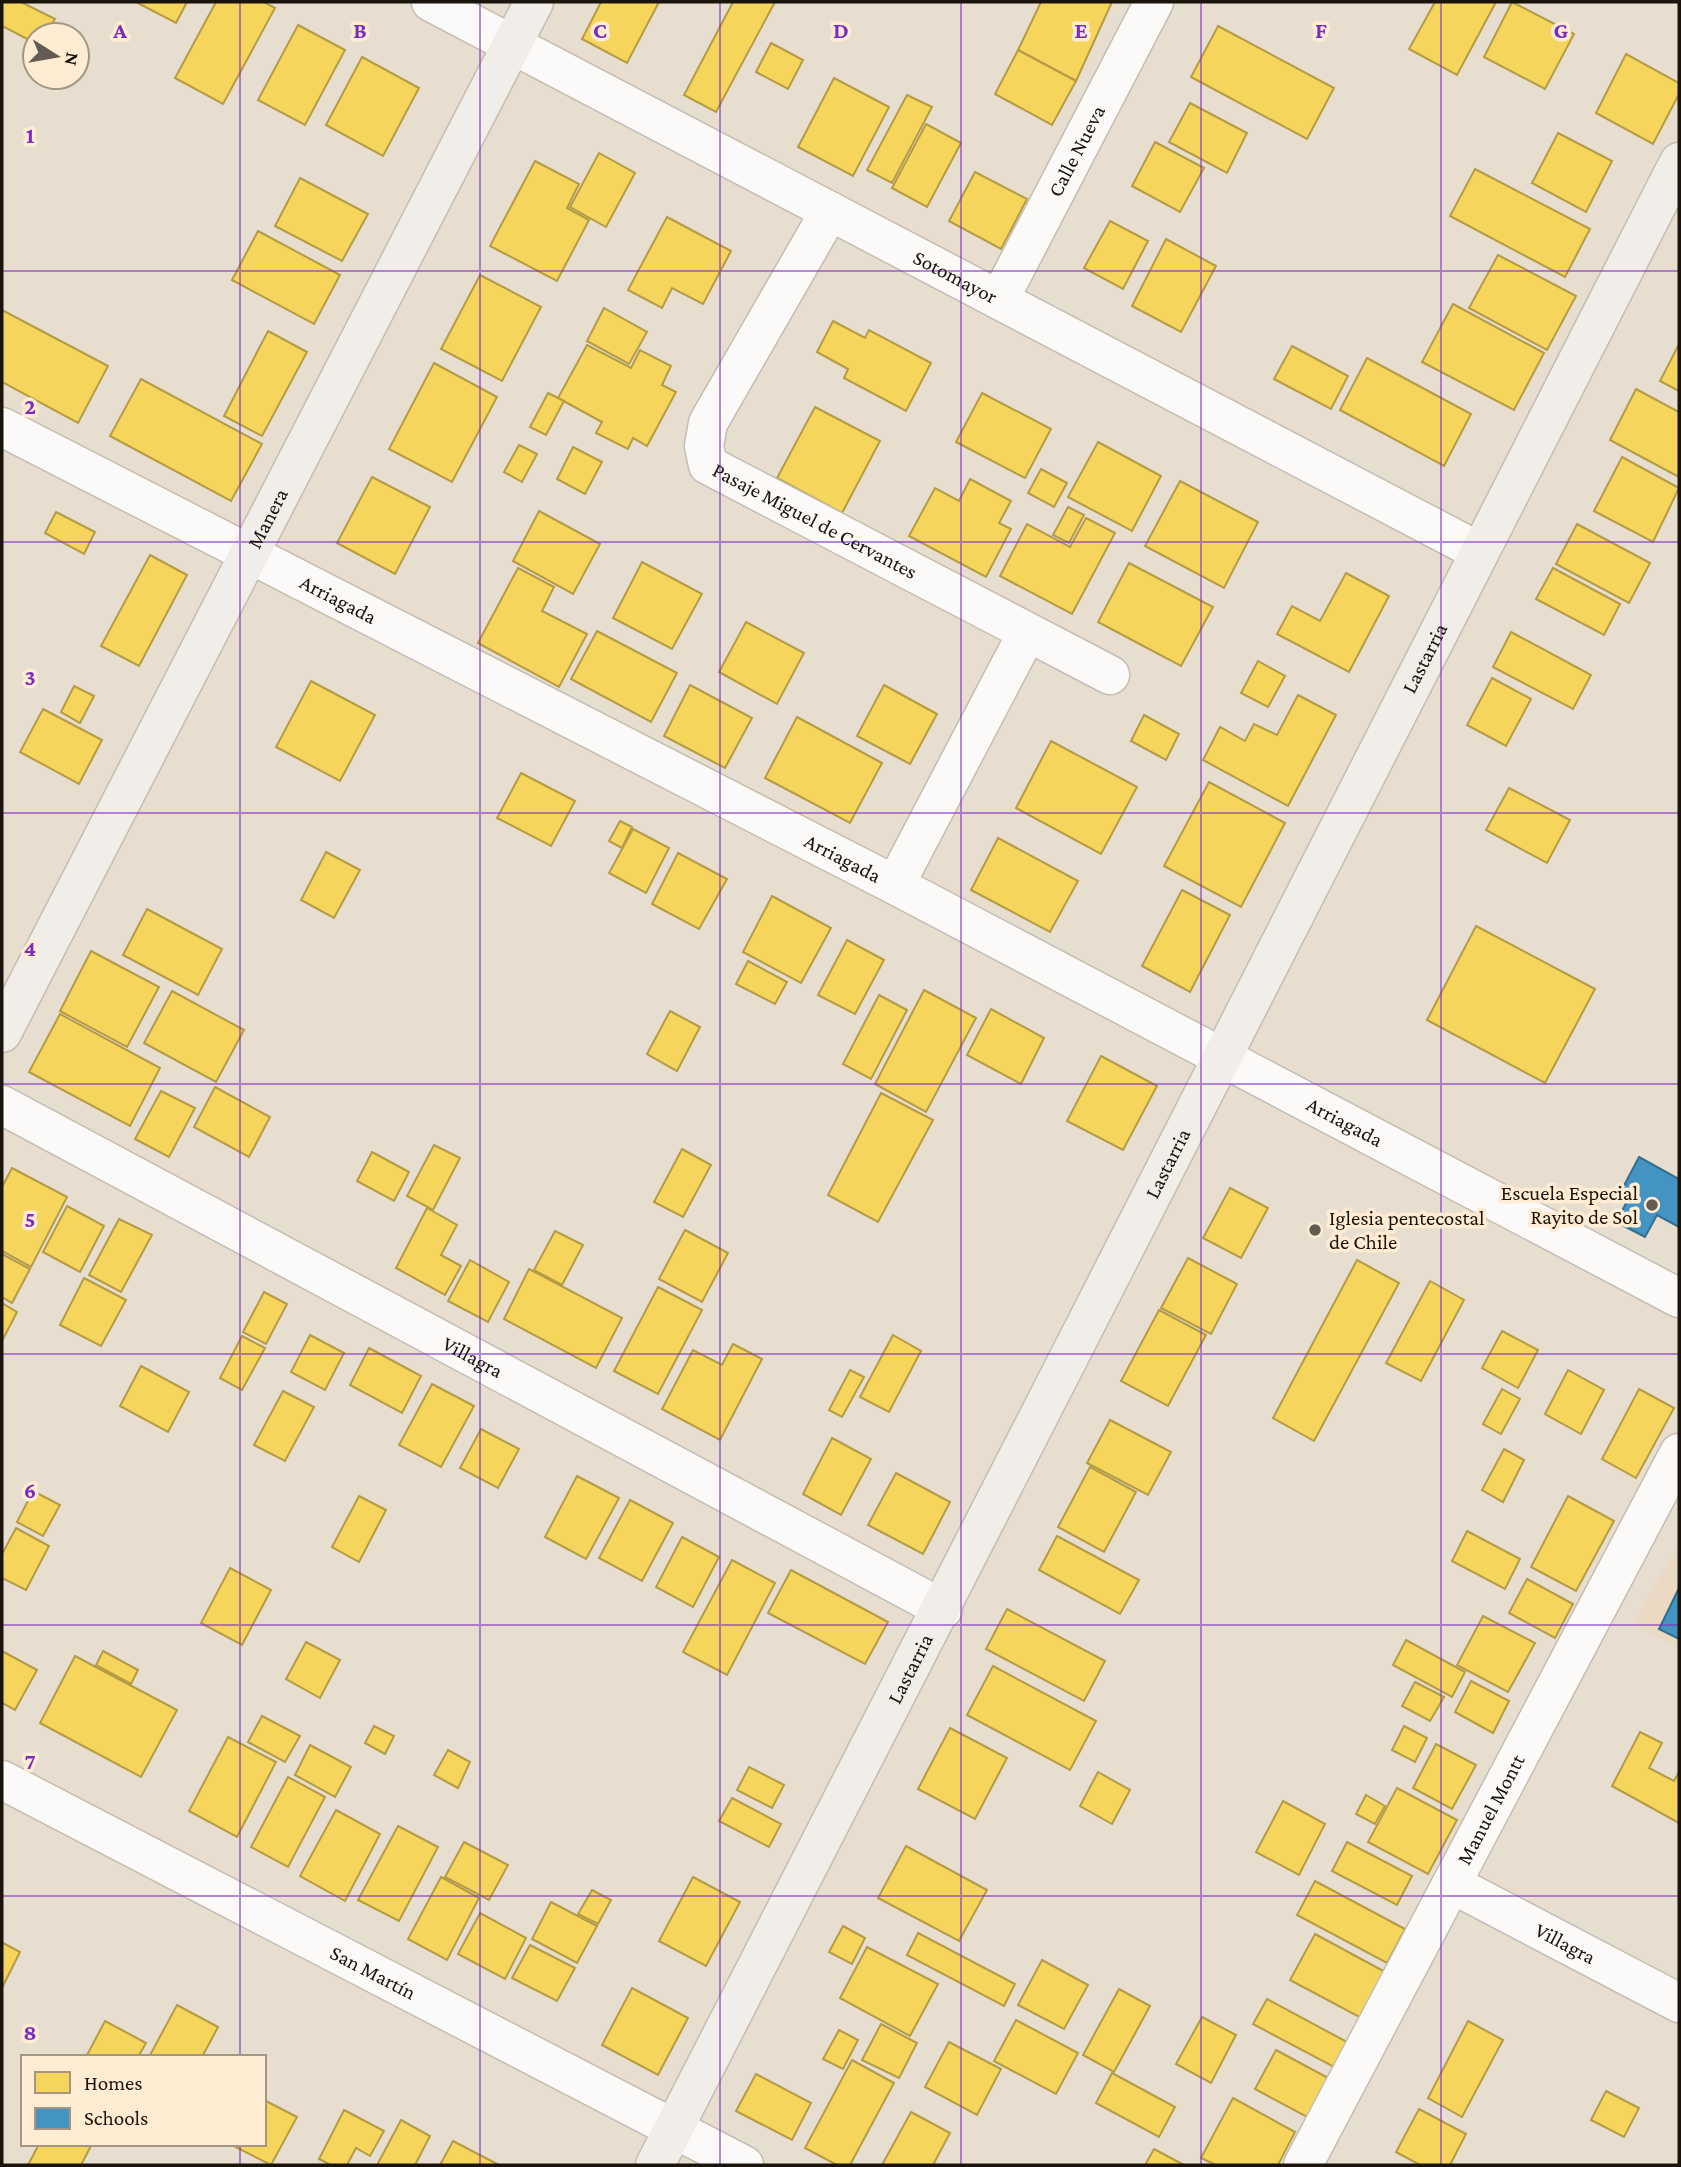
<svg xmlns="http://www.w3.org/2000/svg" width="1681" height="2167" viewBox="0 0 1681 2167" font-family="'Crimson Pro',serif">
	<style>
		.built { fill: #ebdac3 }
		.homes { fill: #f6d55c; stroke: #b49b44; stroke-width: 2 }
		.schools { fill: #4393c3; stroke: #376d8c; stroke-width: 2 }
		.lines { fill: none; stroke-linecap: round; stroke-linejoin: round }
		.minor-casing { stroke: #c4bdb1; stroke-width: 41 }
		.tertiary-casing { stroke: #c4bdb1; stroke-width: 41 }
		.secondary-casing { stroke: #c4bdb1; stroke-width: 41 }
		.minor { stroke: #fbfaf8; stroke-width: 38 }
		.tertiary { stroke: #fbfaf8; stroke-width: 38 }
		.secondary { stroke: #f1ede8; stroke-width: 38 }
		.grid { fill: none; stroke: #7b2cbf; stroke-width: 2; stroke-opacity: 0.55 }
		.poi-dot { fill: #625b51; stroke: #ffecd3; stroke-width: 2.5 }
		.labels { text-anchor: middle; stroke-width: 7; stroke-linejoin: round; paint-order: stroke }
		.street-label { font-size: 21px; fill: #1b140c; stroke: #ffecd3 }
		.poi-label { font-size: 21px; fill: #1b140c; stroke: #ffecd3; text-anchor: end }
		.grid-label { font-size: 23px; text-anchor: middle; font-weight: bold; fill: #7b2cbf; stroke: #ffecd3; stroke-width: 7; stroke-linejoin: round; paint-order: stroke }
	</style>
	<rect width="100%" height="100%" fill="#e7ded0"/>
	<polygon class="built" points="1679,1543 1679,1648 1633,1624"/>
	<g class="homes">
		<polygon points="2,2 21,2 55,19 46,35 35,35 35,43 2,26"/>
		<polygon points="136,2 187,2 176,23"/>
		<polygon points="216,2 264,2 275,8 223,104 175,78"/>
		<polygon points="601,2 659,2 627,63 582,39"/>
		<polygon points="733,2 775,2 716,112 684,95"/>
		<polygon points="1041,2 1112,2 1076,81 1018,50"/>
		<polygon points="1435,2 1496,2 1457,75 1409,49"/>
		<polygon points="1512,2 1574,34 1545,89 1484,57"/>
		<polygon points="298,25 345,50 305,125 258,100"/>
		<polygon points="1218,26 1334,88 1307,139 1191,77"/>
		<polygon points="771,43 803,60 788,89 756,72"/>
		<polygon points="1018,50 1076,81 1052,125 995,94"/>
		<polygon points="1626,54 1679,83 1679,94 1653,144 1596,113"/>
		<polygon points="362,57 419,88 383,156 326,125"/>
		<polygon points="834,78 889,107 853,176 798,147"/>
		<polygon points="907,95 932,107 892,183 867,170"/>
		<polygon points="1190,103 1247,133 1227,173 1169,142"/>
		<polygon points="926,124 961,143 927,207 892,188"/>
		<polygon points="1558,133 1612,161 1586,212 1532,183"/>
		<polygon points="1155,142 1204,168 1180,212 1132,186"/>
		<polygon points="599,153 635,173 606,227 570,207"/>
		<polygon points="535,161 579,184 567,208 589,220 557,281 490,246"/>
		<polygon points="1475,169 1590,229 1565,277 1450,216"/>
		<polygon points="975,172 1027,199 1001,249 949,221"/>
		<polygon points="300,178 368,214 342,261 275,226"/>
		<polygon points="667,217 731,251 703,304 672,288 662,308 628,290"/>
		<polygon points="1110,221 1148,241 1123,289 1084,268"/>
		<polygon points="258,231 340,275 314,324 232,280"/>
		<polygon points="1166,239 1216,266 1181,332 1132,306"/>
		<polygon points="1498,255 1576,296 1547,350 1469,308"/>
		<polygon points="480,275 541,307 502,381 441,349"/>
		<polygon points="1453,304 1544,353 1514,410 1422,362"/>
		<polygon points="604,308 647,332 629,364 587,341"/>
		<polygon points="2,310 108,366 78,423 2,382"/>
		<polygon points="833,321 865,338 869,330 931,363 906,411 844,378 848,369 817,352"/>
		<polygon points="268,331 307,352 262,436 224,416"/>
		<polygon points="1679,344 1679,391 1660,381"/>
		<polygon points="587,345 631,368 640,350 671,366 662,385 676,392 647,446 633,438 628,449 596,433 602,422 558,398"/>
		<polygon points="1292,346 1348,376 1331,409 1274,379"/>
		<polygon points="1367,358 1471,414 1444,466 1340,410"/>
		<polygon points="434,363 497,397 452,482 389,449"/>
		<polygon points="141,379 262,444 231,501 110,436"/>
		<polygon points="1636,389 1679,412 1679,477 1610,440"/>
		<polygon points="548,393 564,401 546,435 530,427"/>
		<polygon points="982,393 1051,429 1025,478 956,442"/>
		<polygon points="815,407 880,441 842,513 777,478"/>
		<polygon points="1098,442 1161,476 1132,531 1068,497"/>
		<polygon points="519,445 537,454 522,482 504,472"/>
		<polygon points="573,447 602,462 585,494 557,479"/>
		<polygon points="1622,457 1679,488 1653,542 1594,511"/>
		<polygon points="1041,469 1067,483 1054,507 1028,493"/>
		<polygon points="372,477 430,507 395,574 337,543"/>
		<polygon points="970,479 1011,501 999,523 1011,529 986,577 909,536 935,488 959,501"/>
		<polygon points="1180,481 1258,522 1224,588 1145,546"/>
		<polygon points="1068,507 1084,515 1069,543 1053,535"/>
		<polygon points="539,511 600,544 573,594 513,561"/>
		<polygon points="56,512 95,532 84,554 45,533"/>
		<polygon points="1086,518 1115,533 1072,614 1000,576 1027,524 1070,547"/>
		<polygon points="1577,524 1650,563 1629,603 1556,564"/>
		<polygon points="150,555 187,575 139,666 101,646"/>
		<polygon points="642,562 702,594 672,649 613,618"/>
		<polygon points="1129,563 1213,607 1181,666 1098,622"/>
		<polygon points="518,568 554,587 542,611 587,634 559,687 478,643"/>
		<polygon points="1553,568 1620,604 1604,635 1536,599"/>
		<polygon points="1346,573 1389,596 1349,672 1277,634 1292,606 1320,621"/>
		<polygon points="746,622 804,653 777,704 719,672"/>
		<polygon points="597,631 677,673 651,722 571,679"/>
		<polygon points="1511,632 1591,675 1573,709 1493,667"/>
		<polygon points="1258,661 1285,676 1268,707 1241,693"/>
		<polygon points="1492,678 1531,699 1506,746 1467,725"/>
		<polygon points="311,681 375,715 340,781 276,747"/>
		<polygon points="690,685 752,718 725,768 664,736"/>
		<polygon points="884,685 937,714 910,764 857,736"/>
		<polygon points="74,686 94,696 80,723 61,712"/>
		<polygon points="1298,695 1336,715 1288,806 1203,760 1220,727 1245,741 1254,724 1277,735"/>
		<polygon points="43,709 102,740 79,784 20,752"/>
		<polygon points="1144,715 1179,734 1166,760 1131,741"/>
		<polygon points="797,717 882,763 850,823 765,778"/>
		<polygon points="1051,741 1137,787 1101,854 1016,808"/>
		<polygon points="521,773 575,801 551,846 497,818"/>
		<polygon points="1209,782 1285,823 1241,907 1164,866"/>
		<polygon points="1509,788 1570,820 1547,863 1486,830"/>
		<polygon points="620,821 632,827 622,848 609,841"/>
		<polygon points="633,829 669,848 646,893 609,873"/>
		<polygon points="998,838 1078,881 1050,932 971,890"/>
		<polygon points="326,852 360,870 334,918 301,900"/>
		<polygon points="678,853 727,879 699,929 652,904"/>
		<polygon points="1182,890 1230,915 1190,992 1142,966"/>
		<polygon points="772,896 831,928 801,983 743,952"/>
		<polygon points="147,909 222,949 198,995 123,955"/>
		<polygon points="1476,926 1595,989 1545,1083 1427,1020"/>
		<polygon points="847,940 884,960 855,1014 818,995"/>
		<polygon points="91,951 159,987 127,1047 60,1011"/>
		<polygon points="748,961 787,982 775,1004 736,984"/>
		<polygon points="924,990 976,1018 926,1112 875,1084"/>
		<polygon points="172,991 244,1030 216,1082 144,1043"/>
		<polygon points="879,995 907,1010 871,1079 843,1064"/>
		<polygon points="991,1009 1044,1038 1021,1084 967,1055"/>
		<polygon points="670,1011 700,1027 677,1071 647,1054"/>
		<polygon points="60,1014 160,1068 130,1126 29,1072"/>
		<polygon points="1101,1056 1157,1086 1123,1150 1067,1121"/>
		<polygon points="215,1087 270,1117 249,1157 194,1127"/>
		<polygon points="161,1091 195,1108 169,1157 135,1139"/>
		<polygon points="881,1093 933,1120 878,1222 828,1195"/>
		<polygon points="434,1145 460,1158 433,1210 407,1196"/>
		<polygon points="682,1149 711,1165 683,1217 654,1202"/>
		<polygon points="372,1152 409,1172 394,1201 357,1181"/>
		<polygon points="12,1168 67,1197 31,1267 2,1251 2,1187"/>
		<polygon points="1230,1188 1268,1208 1241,1258 1203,1238"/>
		<polygon points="67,1206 104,1226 80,1272 43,1252"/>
		<polygon points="427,1208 457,1225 441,1255 461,1266 445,1295 396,1268"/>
		<polygon points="119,1219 152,1235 121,1292 89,1275"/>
		<polygon points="685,1230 728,1253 702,1302 659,1279"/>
		<polygon points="555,1231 583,1245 562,1285 534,1270"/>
		<polygon points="2,1254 30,1269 12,1303 2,1297"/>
		<polygon points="1188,1258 1237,1284 1211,1334 1161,1308"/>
		<polygon points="470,1260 509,1282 488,1322 448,1301"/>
		<polygon points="1357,1260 1399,1283 1314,1441 1273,1418"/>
		<polygon points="529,1269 622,1318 596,1368 504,1319"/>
		<polygon points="84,1278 126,1300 101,1346 60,1325"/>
		<polygon points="1430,1281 1464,1300 1421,1381 1386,1363"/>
		<polygon points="658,1287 702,1310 658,1394 614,1371"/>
		<polygon points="264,1292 287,1304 266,1344 243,1332"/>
		<polygon points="2,1303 17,1312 2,1341"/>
		<polygon points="1159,1310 1206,1335 1168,1406 1121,1381"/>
		<polygon points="1502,1331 1538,1350 1518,1388 1482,1368"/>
		<polygon points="310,1335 344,1353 325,1390 291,1372"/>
		<polygon points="893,1335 921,1351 889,1412 860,1397"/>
		<polygon points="242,1336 265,1348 242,1390 220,1378"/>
		<polygon points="733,1344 762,1359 720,1440 662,1409 693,1350 722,1365"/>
		<polygon points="369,1348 421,1376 402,1413 350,1385"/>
		<polygon points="141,1366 189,1392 168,1432 120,1406"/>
		<polygon points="850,1370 864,1377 842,1417 829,1410"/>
		<polygon points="1568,1370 1604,1390 1581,1434 1545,1414"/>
		<polygon points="432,1384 474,1406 441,1467 399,1445"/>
		<polygon points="1502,1389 1520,1399 1501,1434 1483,1424"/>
		<polygon points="1639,1389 1674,1408 1636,1478 1602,1459"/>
		<polygon points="283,1391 314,1407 285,1461 254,1445"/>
		<polygon points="1110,1420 1171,1452 1148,1495 1087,1463"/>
		<polygon points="481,1429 519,1449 498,1488 460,1468"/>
		<polygon points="832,1438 871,1459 841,1515 803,1494"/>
		<polygon points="1504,1449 1524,1460 1503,1502 1482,1490"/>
		<polygon points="1090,1467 1136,1492 1104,1552 1058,1527"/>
		<polygon points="896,1473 950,1502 923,1554 868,1525"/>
		<polygon points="577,1476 619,1498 586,1559 545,1537"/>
		<polygon points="33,1491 60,1505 43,1536 17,1522"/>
		<polygon points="359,1496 386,1510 359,1562 332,1547"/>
		<polygon points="1568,1496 1614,1521 1576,1591 1531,1567"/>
		<polygon points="630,1500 673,1523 642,1581 599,1558"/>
		<polygon points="16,1528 49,1546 26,1590 2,1578 2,1554"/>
		<polygon points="1467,1531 1520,1559 1505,1589 1452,1561"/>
		<polygon points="1057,1536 1139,1580 1120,1614 1039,1570"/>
		<polygon points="682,1537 719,1557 693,1607 656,1587"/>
		<polygon points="732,1560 775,1583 727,1675 683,1652"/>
		<polygon points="230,1568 271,1590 242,1645 201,1623"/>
		<polygon points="791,1570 888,1622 865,1664 768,1613"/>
		<polygon points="1527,1579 1573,1604 1555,1638 1509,1613"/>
		<polygon points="1007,1609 1105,1661 1084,1701 986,1649"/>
		<polygon points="1483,1616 1535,1643 1508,1692 1457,1665"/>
		<polygon points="1406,1640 1465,1672 1452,1697 1393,1665"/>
		<polygon points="306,1642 340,1660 320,1698 286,1679"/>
		<polygon points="2,1651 37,1670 15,1710 2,1703"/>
		<polygon points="103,1651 138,1670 131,1684 96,1665"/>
		<polygon points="75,1656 177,1710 141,1777 40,1723"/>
		<polygon points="993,1666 1096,1721 1070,1770 967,1715"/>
		<polygon points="1471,1681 1509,1701 1493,1733 1455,1712"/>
		<polygon points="1415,1682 1444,1697 1430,1721 1402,1706"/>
		<polygon points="262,1716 300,1736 285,1762 248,1742"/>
		<polygon points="374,1726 394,1736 385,1754 365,1743"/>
		<polygon points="1404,1726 1427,1738 1415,1762 1392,1750"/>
		<polygon points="950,1728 1007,1758 975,1819 918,1789"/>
		<polygon points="1640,1732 1662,1743 1649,1768 1674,1781 1679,1772 1679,1823 1612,1786"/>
		<polygon points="228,1737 276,1762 237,1837 189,1811"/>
		<polygon points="1436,1744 1476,1765 1452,1809 1413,1788"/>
		<polygon points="310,1745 351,1767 335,1797 295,1775"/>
		<polygon points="448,1750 470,1762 458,1788 434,1775"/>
		<polygon points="749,1767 784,1785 772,1808 737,1790"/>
		<polygon points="1098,1772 1130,1790 1112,1824 1080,1806"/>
		<polygon points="288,1777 325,1797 288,1867 251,1847"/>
		<polygon points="1397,1788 1457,1820 1428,1874 1368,1842"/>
		<polygon points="1366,1795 1385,1806 1375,1824 1356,1814"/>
		<polygon points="732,1798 781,1824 769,1847 719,1821"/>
		<polygon points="1283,1801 1325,1824 1299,1875 1256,1852"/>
		<polygon points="336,1810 380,1834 345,1901 300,1876"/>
		<polygon points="398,1826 438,1847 399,1921 358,1900"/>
		<polygon points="464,1842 508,1865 489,1900 445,1877"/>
		<polygon points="1347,1842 1412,1876 1397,1905 1332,1871"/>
		<polygon points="906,1846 987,1890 959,1941 878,1898"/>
		<polygon points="441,1877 479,1898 447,1960 408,1939"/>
		<polygon points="693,1877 740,1902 706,1966 659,1941"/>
		<polygon points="1315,1881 1405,1929 1387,1963 1297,1915"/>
		<polygon points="592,1890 611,1900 598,1924 578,1914"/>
		<polygon points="551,1902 597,1926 577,1963 532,1939"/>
		<polygon points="480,1913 526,1938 505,1979 458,1954"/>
		<polygon points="843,1926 865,1938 852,1964 829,1952"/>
		<polygon points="918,1933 1015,1984 1004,2006 907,1955"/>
		<polygon points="1315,1934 1387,1973 1363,2019 1290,1980"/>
		<polygon points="3,1943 20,1952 2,1988 2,1945"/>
		<polygon points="530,1945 575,1968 557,2001 512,1978"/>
		<polygon points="867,1947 938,1984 910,2036 840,1998"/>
		<polygon points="1042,1960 1088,1985 1064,2029 1018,2005"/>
		<polygon points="632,1988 688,2018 658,2075 602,2045"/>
		<polygon points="1119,1989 1150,2006 1114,2072 1083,2055"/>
		<polygon points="1267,1999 1347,2042 1334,2067 1253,2024"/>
		<polygon points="177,2005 218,2027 202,2057 149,2057"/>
		<polygon points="1202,2017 1236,2035 1211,2083 1176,2064"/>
		<polygon points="1016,2020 1078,2053 1056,2094 994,2061"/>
		<polygon points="105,2021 146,2043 138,2057 86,2057"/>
		<polygon points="1468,2021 1503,2040 1462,2117 1428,2098"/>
		<polygon points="881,2024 917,2043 899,2078 862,2060"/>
		<polygon points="839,2030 858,2040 843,2069 823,2059"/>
		<polygon points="949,2042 1001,2069 977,2115 925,2087"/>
		<polygon points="1276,2050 1330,2079 1309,2118 1255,2089"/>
		<polygon points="852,2060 894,2083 850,2165 837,2165 805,2148"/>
		<polygon points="1112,2073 1175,2107 1159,2137 1096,2103"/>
		<polygon points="756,2074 811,2103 792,2140 736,2111"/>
		<polygon points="1606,2091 1639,2108 1624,2137 1591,2120"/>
		<polygon points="1233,2098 1295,2132 1278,2165 1216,2165 1201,2158"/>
		<polygon points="264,2100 297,2117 271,2165 230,2144 264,2144"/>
		<polygon points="1419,2109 1466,2134 1450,2165 1420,2165 1396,2152"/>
		<polygon points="344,2110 384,2131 370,2156 356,2148 347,2165 331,2165 319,2159"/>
		<polygon points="911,2112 950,2133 933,2165 882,2165"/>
		<polygon points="401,2120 430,2136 415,2165 377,2165"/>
		<polygon points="453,2141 499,2165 440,2165"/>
		<polygon points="39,2144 92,2144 81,2165 28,2165"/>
		<polygon points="1154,2149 1184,2165 1145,2165"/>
	</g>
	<g class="schools">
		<polygon points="1639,1157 1679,1179 1679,1227 1657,1215 1645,1237 1616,1222 1630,1196 1621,1191"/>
		<polygon points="1679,1588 1679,1639 1659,1629"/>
	</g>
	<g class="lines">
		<g class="minor-casing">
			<g id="minor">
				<path id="s1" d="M830,211L708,423L704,446L708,465L1110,675"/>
				<path id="s2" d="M999,300L1154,2"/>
				<path id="s3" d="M2,427L895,885L1679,1298"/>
				<polyline points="895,885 1027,633"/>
				<path id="s4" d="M2,1105L943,1609"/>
				<path id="s5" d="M2,1780L744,2165"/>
				<path id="s6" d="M1452,1884L1679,2003"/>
				<path id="s7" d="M1303,2165L1679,1453"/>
			</g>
		</g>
		<g class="tertiary-casing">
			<g id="tertiary">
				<path id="s8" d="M431,2L1478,551"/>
			</g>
		</g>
		<g class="secondary-casing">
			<g id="secondary">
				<path id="s9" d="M2,1033L534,2"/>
				<path id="s10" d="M655,2165C1000,1499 1335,829 1679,162"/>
			</g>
		</g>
		<use href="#minor" class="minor"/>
		<use href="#tertiary" class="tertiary"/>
		<use href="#secondary" class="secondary"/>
	</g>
	<path class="grid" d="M240,2V2057M480,2V2165M720,2V2165M961,2V2165M1201,2V2165M1441,2V2165M2,271H1679M2,542H1679M2,813H1679M2,1084H1679M2,1354H1679M2,1625H1679M2,1896H1679M240,2144V2165"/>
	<g class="poi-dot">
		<circle cx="1652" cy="1205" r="7"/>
		<circle cx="1315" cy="1230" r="7"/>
	</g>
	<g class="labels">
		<g class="street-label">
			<text dy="7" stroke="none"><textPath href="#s2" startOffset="168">Calle Nueva</textPath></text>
			<text dy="7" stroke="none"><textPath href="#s8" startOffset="592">Sotomayor</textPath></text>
			<text dy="7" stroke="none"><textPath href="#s9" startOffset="579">Manera</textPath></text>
			<text dy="7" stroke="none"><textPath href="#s1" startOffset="408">Pasaje Miguel de Cervantes</textPath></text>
			<text dy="7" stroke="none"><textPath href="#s3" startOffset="378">Arriagada</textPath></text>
			<text dy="7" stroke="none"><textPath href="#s10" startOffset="1692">Lastarria</textPath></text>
			<text dy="7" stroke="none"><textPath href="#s3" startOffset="945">Arriagada</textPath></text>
			<text dy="7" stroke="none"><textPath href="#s3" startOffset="1512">Arriagada</textPath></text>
			<text dy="7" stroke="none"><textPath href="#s10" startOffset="1125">Lastarria</textPath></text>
			<text dy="7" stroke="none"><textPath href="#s4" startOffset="534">Villagra</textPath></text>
			<text dy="7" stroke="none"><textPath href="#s10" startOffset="558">Lastarria</textPath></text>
			<text dy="7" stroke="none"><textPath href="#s7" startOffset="402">Manuel Montt</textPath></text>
			<text dy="7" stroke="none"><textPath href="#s6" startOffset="128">Villagra</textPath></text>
			<text dy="7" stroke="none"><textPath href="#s5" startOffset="418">San Martín</textPath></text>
		</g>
		<g class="poi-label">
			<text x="1638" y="1200">Escuela Especial<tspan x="1638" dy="24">Rayito de Sol</tspan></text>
			<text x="1329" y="1225" text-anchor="start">Iglesia pentecostal<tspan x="1329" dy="24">de Chile</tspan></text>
		</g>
	</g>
	<g class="grid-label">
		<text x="120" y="38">A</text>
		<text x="360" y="38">B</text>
		<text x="600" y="38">C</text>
		<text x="841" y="38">D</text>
		<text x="1081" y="38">E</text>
		<text x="1321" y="38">F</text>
		<text x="1561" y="38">G</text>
		<text x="30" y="143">1</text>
		<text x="30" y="414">2</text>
		<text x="30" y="685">3</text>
		<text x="30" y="956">4</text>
		<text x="30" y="1227">5</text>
		<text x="30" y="1498">6</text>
		<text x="30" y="1769">7</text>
		<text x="30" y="2040">8</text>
	</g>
	<rect width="1681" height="2167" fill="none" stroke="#1b140c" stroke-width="7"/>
	<rect x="21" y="2055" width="245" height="91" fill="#ffecd3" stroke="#a49683" stroke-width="2"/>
	<rect x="35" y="2072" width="35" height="21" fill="#f6d55c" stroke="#a49683" stroke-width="2"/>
	<text x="84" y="2090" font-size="21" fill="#1b140c">Homes</text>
	<rect x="35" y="2108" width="35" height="21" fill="#4393c3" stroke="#a49683" stroke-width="2"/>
	<text x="84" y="2125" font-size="21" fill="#1b140c">Schools</text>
	<g transform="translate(56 56) rotate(101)"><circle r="33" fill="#ffecd3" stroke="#a49683" stroke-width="2"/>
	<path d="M0-5L12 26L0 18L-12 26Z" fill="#625b51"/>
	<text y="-10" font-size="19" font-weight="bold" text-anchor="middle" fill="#1b140c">N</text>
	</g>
</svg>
